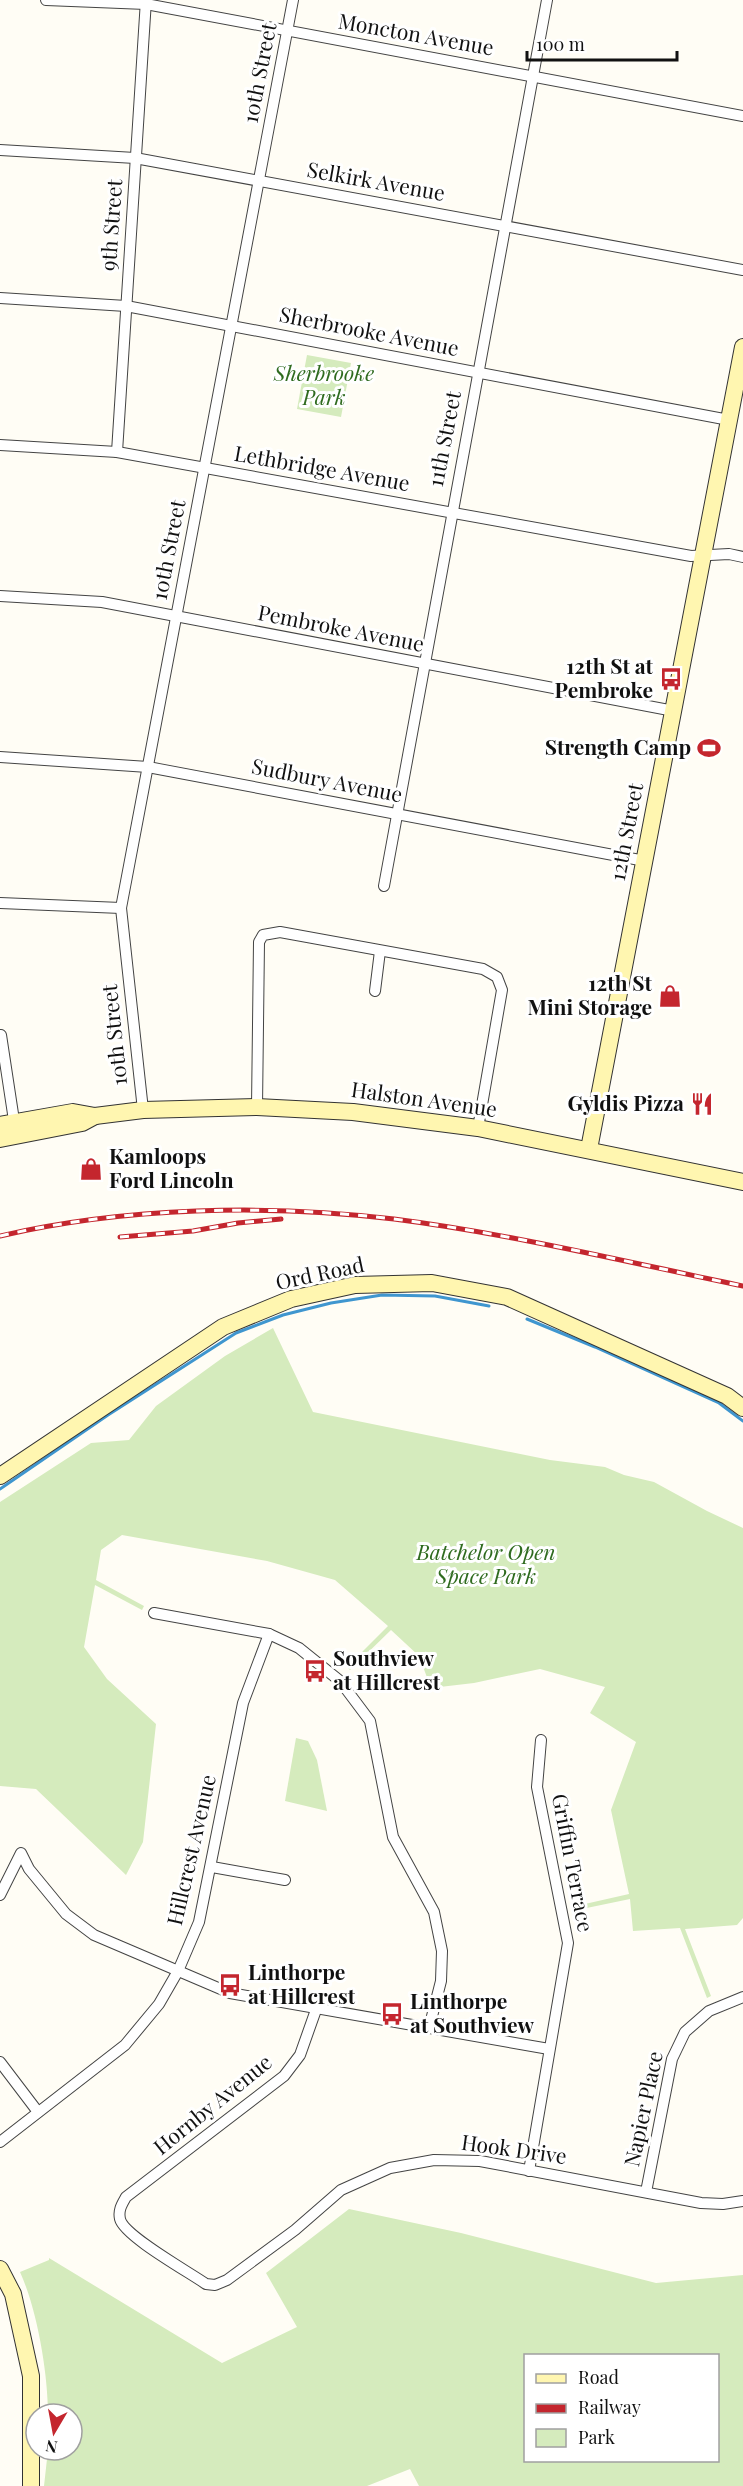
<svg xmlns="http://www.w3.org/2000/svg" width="743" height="2486" viewBox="0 0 743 2486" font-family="'Playfair Display',serif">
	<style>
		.green { fill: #d5ebbd; fill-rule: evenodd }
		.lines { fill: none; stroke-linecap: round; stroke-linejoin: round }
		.stream { stroke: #3f96cf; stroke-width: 3 }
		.street-casing { stroke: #444; stroke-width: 12 }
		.secondary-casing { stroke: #333; stroke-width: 18 }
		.street { stroke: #fff; stroke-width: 10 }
		.secondary { stroke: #fff6b0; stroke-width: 16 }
		.rail-casing { stroke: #c4262e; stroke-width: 5 }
		.rail { stroke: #fff; stroke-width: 3; stroke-dasharray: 9; stroke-linecap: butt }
		.labels { text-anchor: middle; stroke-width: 6; stroke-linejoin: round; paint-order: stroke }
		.street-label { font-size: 21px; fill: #111; stroke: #fff }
		.park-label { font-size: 21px; font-style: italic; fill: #2f6b1f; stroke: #fff }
		.poi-label { font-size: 21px; font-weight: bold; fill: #111; stroke: #fff; text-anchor: end }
	</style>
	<rect width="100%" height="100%" fill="#fffdf5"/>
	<g class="green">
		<polygon points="307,355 351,363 341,417 297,409"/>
		<polygon points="273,1328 313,1412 550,1460 605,1467 624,1475 654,1482 707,1511 743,1528 743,1918 737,1925 685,1929 711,1996 707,1998 680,1928 633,1931 630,1899 577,1910 576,1906 629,1894 611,1810 636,1742 590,1713 605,1687 540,1669 474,1683 431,1688 419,1656 391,1630 350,1670 347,1667 388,1626 335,1580 267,1561 122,1535 101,1550 96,1580 144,1606 142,1610 95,1585 84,1647 107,1679 156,1724 143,1842 126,1875 36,1789 0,1786 0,1502 91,1443 129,1440 156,1406 225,1356"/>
		<polygon points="296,1738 308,1741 317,1760 327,1811 285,1801"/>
		<path d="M349,2209L461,2233L656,2283L743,2275V2486H419L410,2469L367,2486H44L48,2450H72V2414H48C48,2373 37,2309 20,2272L49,2260V2258L222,2363L297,2327L266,2273ZM526,2356H718V2460H526Z"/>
	</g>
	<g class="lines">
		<g class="stream">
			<polyline points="527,1319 595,1347 719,1403 743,1421"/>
			<polyline points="0,1489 108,1415 236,1333 283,1315 331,1303 382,1295 435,1296 489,1306"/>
		</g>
		<g class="street-casing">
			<g id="street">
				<polyline points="46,0 146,4 743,116"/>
				<polyline points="0,150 135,158 743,270"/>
				<polyline points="0,298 126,306 729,420"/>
				<polyline points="0,445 117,452 691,556 729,554 743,557"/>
				<polyline points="117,452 146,0"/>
				<polyline points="0,596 102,602 674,711"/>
				<polyline points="0,757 148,767 645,861"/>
				<polyline points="384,886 547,0"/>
				<polyline points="0,903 121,908"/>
				<polyline points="375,991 380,951"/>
				<polyline points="1,1035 15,1127"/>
				<polyline points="257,1107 259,942 263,935 280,932 483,969 497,977 502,990 478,1128"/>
				<polyline points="143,1110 121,908 293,0"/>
				<polyline points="154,1613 269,1634 299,1648 340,1681 370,1721 393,1837 434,1912 442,1951 441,1981 429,2028"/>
				<polyline points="212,1867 285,1880"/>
				<polyline points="0,1895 21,1853 29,1869 66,1914 94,1935 230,1993 549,2049"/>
				<path d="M317,2007L300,2055L284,2076L126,2197C122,2204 118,2210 120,2219C124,2236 189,2272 206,2284L215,2285L227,2280L295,2230L341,2190L390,2168L434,2160L480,2161L701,2203L723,2204L743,2201"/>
				<polyline points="0,2062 38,2112"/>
				<polyline points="0,2142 125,2045 159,2004 178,1971 199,1922 243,1703 269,1634"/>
				<polyline points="529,2171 568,1943 537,1787 541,1740"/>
				<polyline points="646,2192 672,2059 685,2032 709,2011 743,1997"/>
			</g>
		</g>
		<g class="secondary-casing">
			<g id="secondary">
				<polyline points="0,1125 73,1112 95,1116 143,1110 257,1107 353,1112 478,1128 743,1182"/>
				<polyline points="0,1139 82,1123 95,1116"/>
				<polyline points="589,1149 743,347"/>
				<polyline points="0,1476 223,1327 291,1299 355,1285 432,1283 507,1297 727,1396 743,1408"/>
				<polyline points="0,2269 13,2294 31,2376 31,2486"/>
			</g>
		</g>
		<use href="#street" class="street"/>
		<use href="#secondary" class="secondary"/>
		<g class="rail-casing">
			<g id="rail">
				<path d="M0,1236C124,1207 268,1204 394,1219C512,1234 627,1262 743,1286"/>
				<polyline points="120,1237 193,1231 238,1223 281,1219"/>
			</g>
		</g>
		<use href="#rail" class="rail"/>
	</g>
	<defs>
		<g id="bus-bare" transform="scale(1.8)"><path d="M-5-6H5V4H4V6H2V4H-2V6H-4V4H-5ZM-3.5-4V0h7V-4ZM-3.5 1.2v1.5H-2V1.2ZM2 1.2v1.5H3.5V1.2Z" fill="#c4262e" stroke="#fff" stroke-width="2.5" paint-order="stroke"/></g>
		<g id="stadium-bare" transform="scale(1.8)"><path d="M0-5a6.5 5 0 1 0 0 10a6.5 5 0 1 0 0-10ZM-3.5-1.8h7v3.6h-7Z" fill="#c4262e" stroke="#fff" stroke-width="2.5" paint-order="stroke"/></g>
		<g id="shop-bare" transform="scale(1.8)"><path d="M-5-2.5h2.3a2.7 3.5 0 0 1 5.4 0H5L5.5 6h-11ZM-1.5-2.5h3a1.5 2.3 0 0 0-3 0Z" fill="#c4262e" stroke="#fff" stroke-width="2.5" paint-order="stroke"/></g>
		<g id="restaurant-bare" transform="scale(1.8)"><path d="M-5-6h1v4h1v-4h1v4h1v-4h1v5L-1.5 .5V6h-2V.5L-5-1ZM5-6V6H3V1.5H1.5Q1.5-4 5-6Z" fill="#c4262e" stroke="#fff" stroke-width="2.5" paint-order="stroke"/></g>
	</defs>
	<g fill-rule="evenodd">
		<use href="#bus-bare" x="671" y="679"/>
		<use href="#stadium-bare" x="709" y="748"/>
		<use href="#shop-bare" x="670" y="996"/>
		<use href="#restaurant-bare" x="702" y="1104"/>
		<use href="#shop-bare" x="91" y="1169"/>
		<use href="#bus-bare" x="315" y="1671"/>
		<use href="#bus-bare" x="230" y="1985"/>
		<use href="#bus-bare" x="392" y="2014"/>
	</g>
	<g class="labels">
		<g class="street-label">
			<text transform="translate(416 35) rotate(10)" y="7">Moncton Avenue</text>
			<text transform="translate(260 73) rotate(-79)" y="7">10th Street</text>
			<text transform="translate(376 182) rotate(10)" y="7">Selkirk Avenue</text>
			<text transform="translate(112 225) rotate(-86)" y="7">9th Street</text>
			<text transform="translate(369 332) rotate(11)" y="7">Sherbrooke Avenue</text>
			<text transform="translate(445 439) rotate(-79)" y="7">11th Street</text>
			<text transform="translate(322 469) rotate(10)" y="7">Lethbridge Avenue</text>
			<text transform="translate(169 550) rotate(-79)" y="7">10th Street</text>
			<text transform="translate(341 629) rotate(11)" y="7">Pembroke Avenue</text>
			<text transform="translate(327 781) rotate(11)" y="7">Sudbury Avenue</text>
			<text transform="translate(627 832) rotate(-79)" y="7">12th Street</text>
			<text transform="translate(115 1035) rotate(-96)" y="7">10th Street</text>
			<text transform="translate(424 1100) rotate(8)" y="7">Halston Avenue</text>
			<text transform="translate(320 1274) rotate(-12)" y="7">Ord Road</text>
			<text transform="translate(192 1850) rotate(-77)" y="7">Hillcrest Avenue</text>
			<text transform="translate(572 1863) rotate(79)" y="7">Griffin Terrace</text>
			<text transform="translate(213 2105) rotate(-39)" y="7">Hornby Avenue</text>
			<text transform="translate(644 2109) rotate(-78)" y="7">Napier Place</text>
			<text transform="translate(514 2150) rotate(8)" y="7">Hook Drive</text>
		</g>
		<g class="park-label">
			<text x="324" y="381">Sherbrooke<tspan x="324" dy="24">Park</tspan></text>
			<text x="486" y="1560">Batchelor Open<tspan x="486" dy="24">Space Park</tspan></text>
		</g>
		<g class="poi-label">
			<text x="653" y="674">12th St at<tspan x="653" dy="24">Pembroke</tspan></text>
			<text x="691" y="755">Strength Camp</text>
			<text x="652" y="991">12th St<tspan x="652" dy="24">Mini Storage</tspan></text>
			<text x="684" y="1111">Gyldis Pizza</text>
			<text x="109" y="1164" text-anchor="start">Kamloops<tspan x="109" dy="24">Ford Lincoln</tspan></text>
			<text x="333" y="1666" text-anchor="start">Southview<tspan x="333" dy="24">at Hillcrest</tspan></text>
			<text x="248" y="1980" text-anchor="start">Linthorpe<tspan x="248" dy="24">at Hillcrest</tspan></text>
			<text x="410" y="2009" text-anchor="start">Linthorpe<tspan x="410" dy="24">at Southview</tspan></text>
		</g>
	</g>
	<rect x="524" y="2354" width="195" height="108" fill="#ffffff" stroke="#a0a0a0" stroke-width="1.5"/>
	<rect x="536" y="2374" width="30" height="9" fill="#fff6b0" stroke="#a0a0a0" stroke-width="1.5"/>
	<text x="578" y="2384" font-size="18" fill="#111111">Road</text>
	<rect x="536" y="2404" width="30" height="9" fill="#c4262e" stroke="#a0a0a0" stroke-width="1.5"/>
	<text x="578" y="2414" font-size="18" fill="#111111">Railway</text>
	<rect x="536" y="2429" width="30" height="18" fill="#d5ebbd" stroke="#a0a0a0" stroke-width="1.5"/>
	<text x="578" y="2444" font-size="18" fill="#111111">Park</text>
	<g transform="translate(54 2432) rotate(190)"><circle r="28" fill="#ffffff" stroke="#a0a0a0" stroke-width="1.5"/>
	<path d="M0-4.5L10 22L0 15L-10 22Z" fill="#c4262e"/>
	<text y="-9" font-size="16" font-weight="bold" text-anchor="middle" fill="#111111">N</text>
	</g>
	<path d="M527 51v9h150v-9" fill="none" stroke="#111111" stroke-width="3"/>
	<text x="536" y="51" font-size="18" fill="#111111" stroke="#ffffff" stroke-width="4.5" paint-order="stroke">100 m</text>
</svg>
